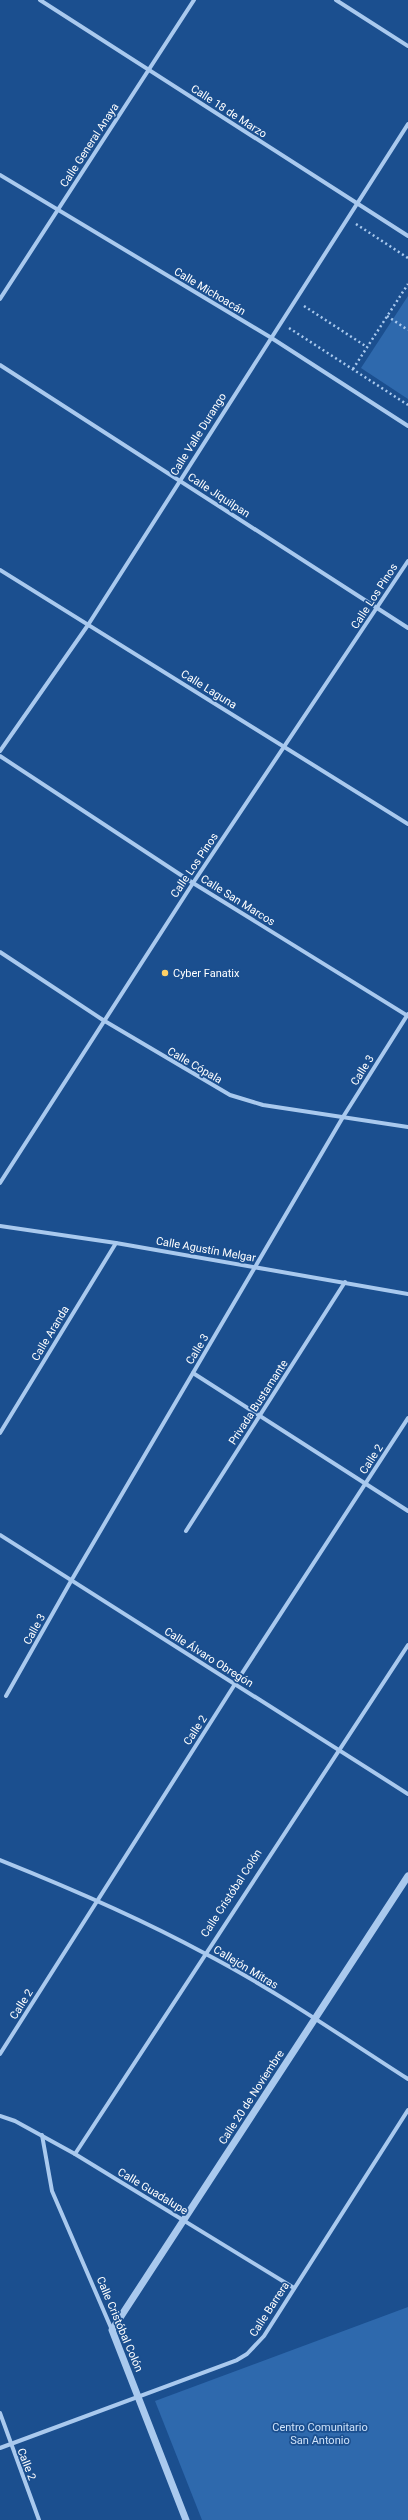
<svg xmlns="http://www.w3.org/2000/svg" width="408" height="2520" viewBox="0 0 408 2520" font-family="Roboto,sans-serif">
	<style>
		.green { fill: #2e69ad }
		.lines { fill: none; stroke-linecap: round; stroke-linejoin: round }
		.path { stroke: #a9c9ee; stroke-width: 2.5; stroke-dasharray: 2 3; stroke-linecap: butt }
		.minor { stroke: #a9c9ee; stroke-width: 4 }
		.tertiary { stroke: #a9c9ee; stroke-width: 7 }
		.poi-dot { fill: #ffd166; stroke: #1b4f8f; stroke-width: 1.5 }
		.labels { text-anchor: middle; stroke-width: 3.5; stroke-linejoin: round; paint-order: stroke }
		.street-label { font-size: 11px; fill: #fff; stroke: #1b4f8f }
		.poi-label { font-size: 11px; fill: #fff; stroke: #1b4f8f; text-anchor: start }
		.park-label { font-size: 11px; fill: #cfe3fa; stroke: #1b4f8f }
	</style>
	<rect width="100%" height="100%" fill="#1b4f8f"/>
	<g class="green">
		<polygon points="408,296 408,399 361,368"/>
		<polygon points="408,2307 408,2520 202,2520 155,2401"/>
	</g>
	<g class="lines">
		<g class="path">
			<polyline points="356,224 408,258"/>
			<polyline points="304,306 367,347"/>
			<polyline points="387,316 408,330"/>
			<polyline points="289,328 408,405"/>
			<polyline points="353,369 408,284"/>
		</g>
		<g class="minor">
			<polyline points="40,0 408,236"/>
			<polyline points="336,0 408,46"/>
			<polyline points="0,175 270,337 408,426"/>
			<polyline points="0,299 194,0"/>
			<polyline points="0,365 408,628"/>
			<polyline points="0,570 408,824"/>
			<polyline points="0,751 88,625 408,124"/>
			<polyline points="0,756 193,883 408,1016"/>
			<polyline points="0,952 103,1020 230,1095 263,1105 408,1127"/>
			<polyline points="0,1183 193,883 408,561"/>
			<polyline points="0,1226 116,1243 408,1294"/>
			<polyline points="193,1373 408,1511"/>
			<polyline points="0,1433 116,1243"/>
			<polyline points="186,1531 345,1282"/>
			<polyline points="0,1535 408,1794"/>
			<polyline points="6,1696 71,1581 343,1117 408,1014"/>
			<path d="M0,1860C70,1888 138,1917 204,1953C275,1990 341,2036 408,2079"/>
			<polyline points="0,2054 235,1684 408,1418"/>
			<polyline points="0,2116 15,2121 75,2154 294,2288"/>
			<polyline points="42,2135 52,2191 112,2330"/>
			<polyline points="75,2154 408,1645"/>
			<polyline points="0,2413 39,2520"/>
			<polyline points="0,2448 237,2360 247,2354 264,2336 408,2110"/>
		</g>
		<polyline class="tertiary" points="186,2520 112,2330 408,1876"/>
	</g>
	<circle class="poi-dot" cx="165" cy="973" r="4"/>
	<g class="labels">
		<g class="street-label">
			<text transform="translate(229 111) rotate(33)" y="4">Calle 18 de Marzo</text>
			<text transform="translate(89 145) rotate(-57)" y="4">Calle General Anaya</text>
			<text transform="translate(210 291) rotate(31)" y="4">Calle Michoacán</text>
			<text transform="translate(198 434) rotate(-58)" y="4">Calle Valle Durango</text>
			<text transform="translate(219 495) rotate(33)" y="4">Calle Jiquilpan</text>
			<text transform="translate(374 596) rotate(-57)" y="4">Calle Los Pinos</text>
			<text transform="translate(209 689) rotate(32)" y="4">Calle Laguna</text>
			<text transform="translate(194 865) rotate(-56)" y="4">Calle Los Pinos</text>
			<text transform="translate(238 900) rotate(32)" y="4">Calle San Marcos</text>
			<text transform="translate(195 1065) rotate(30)" y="4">Calle Cópala</text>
			<text transform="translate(362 1070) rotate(-58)" y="4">Calle 3</text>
			<text transform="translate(206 1249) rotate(10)" y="4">Calle Agustín Melgar</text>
			<text transform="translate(50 1333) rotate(-59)" y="4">Calle Aranda</text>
			<text transform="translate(197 1349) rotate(-59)" y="4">Calle 3</text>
			<text transform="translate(258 1402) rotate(-57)" y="4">Privada Bustamante</text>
			<text transform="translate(371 1459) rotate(-57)" y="4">Calle 2</text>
			<text transform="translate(34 1629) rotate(-61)" y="4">Calle 3</text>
			<text transform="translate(209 1657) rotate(32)" y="4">Calle Álvaro Obregón</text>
			<text transform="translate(195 1730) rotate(-57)" y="4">Calle 2</text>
			<text transform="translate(231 1893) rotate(-57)" y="4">Calle Cristóbal Colón</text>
			<text transform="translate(246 1967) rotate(31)" y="4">Callejón Mitras</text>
			<text transform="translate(21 2004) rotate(-58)" y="4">Calle 2</text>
			<text transform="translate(251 2097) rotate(-57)" y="4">Calle 20 de Noviembre</text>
			<text transform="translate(153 2191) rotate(31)" y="4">Calle Guadalupe</text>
			<text transform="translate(269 2309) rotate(-57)" y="4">Calle Barrera</text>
			<text transform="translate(120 2324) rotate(67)" y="4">Calle Cristóbal Colón</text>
			<text transform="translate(27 2464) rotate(69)" y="4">Calle 2</text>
		</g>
		<g class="poi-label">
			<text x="173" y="977">Cyber Fanatix</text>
		</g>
		<g class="park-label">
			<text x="320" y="2431">Centro Comunitario<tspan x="320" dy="13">San Antonio</tspan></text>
		</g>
	</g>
</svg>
